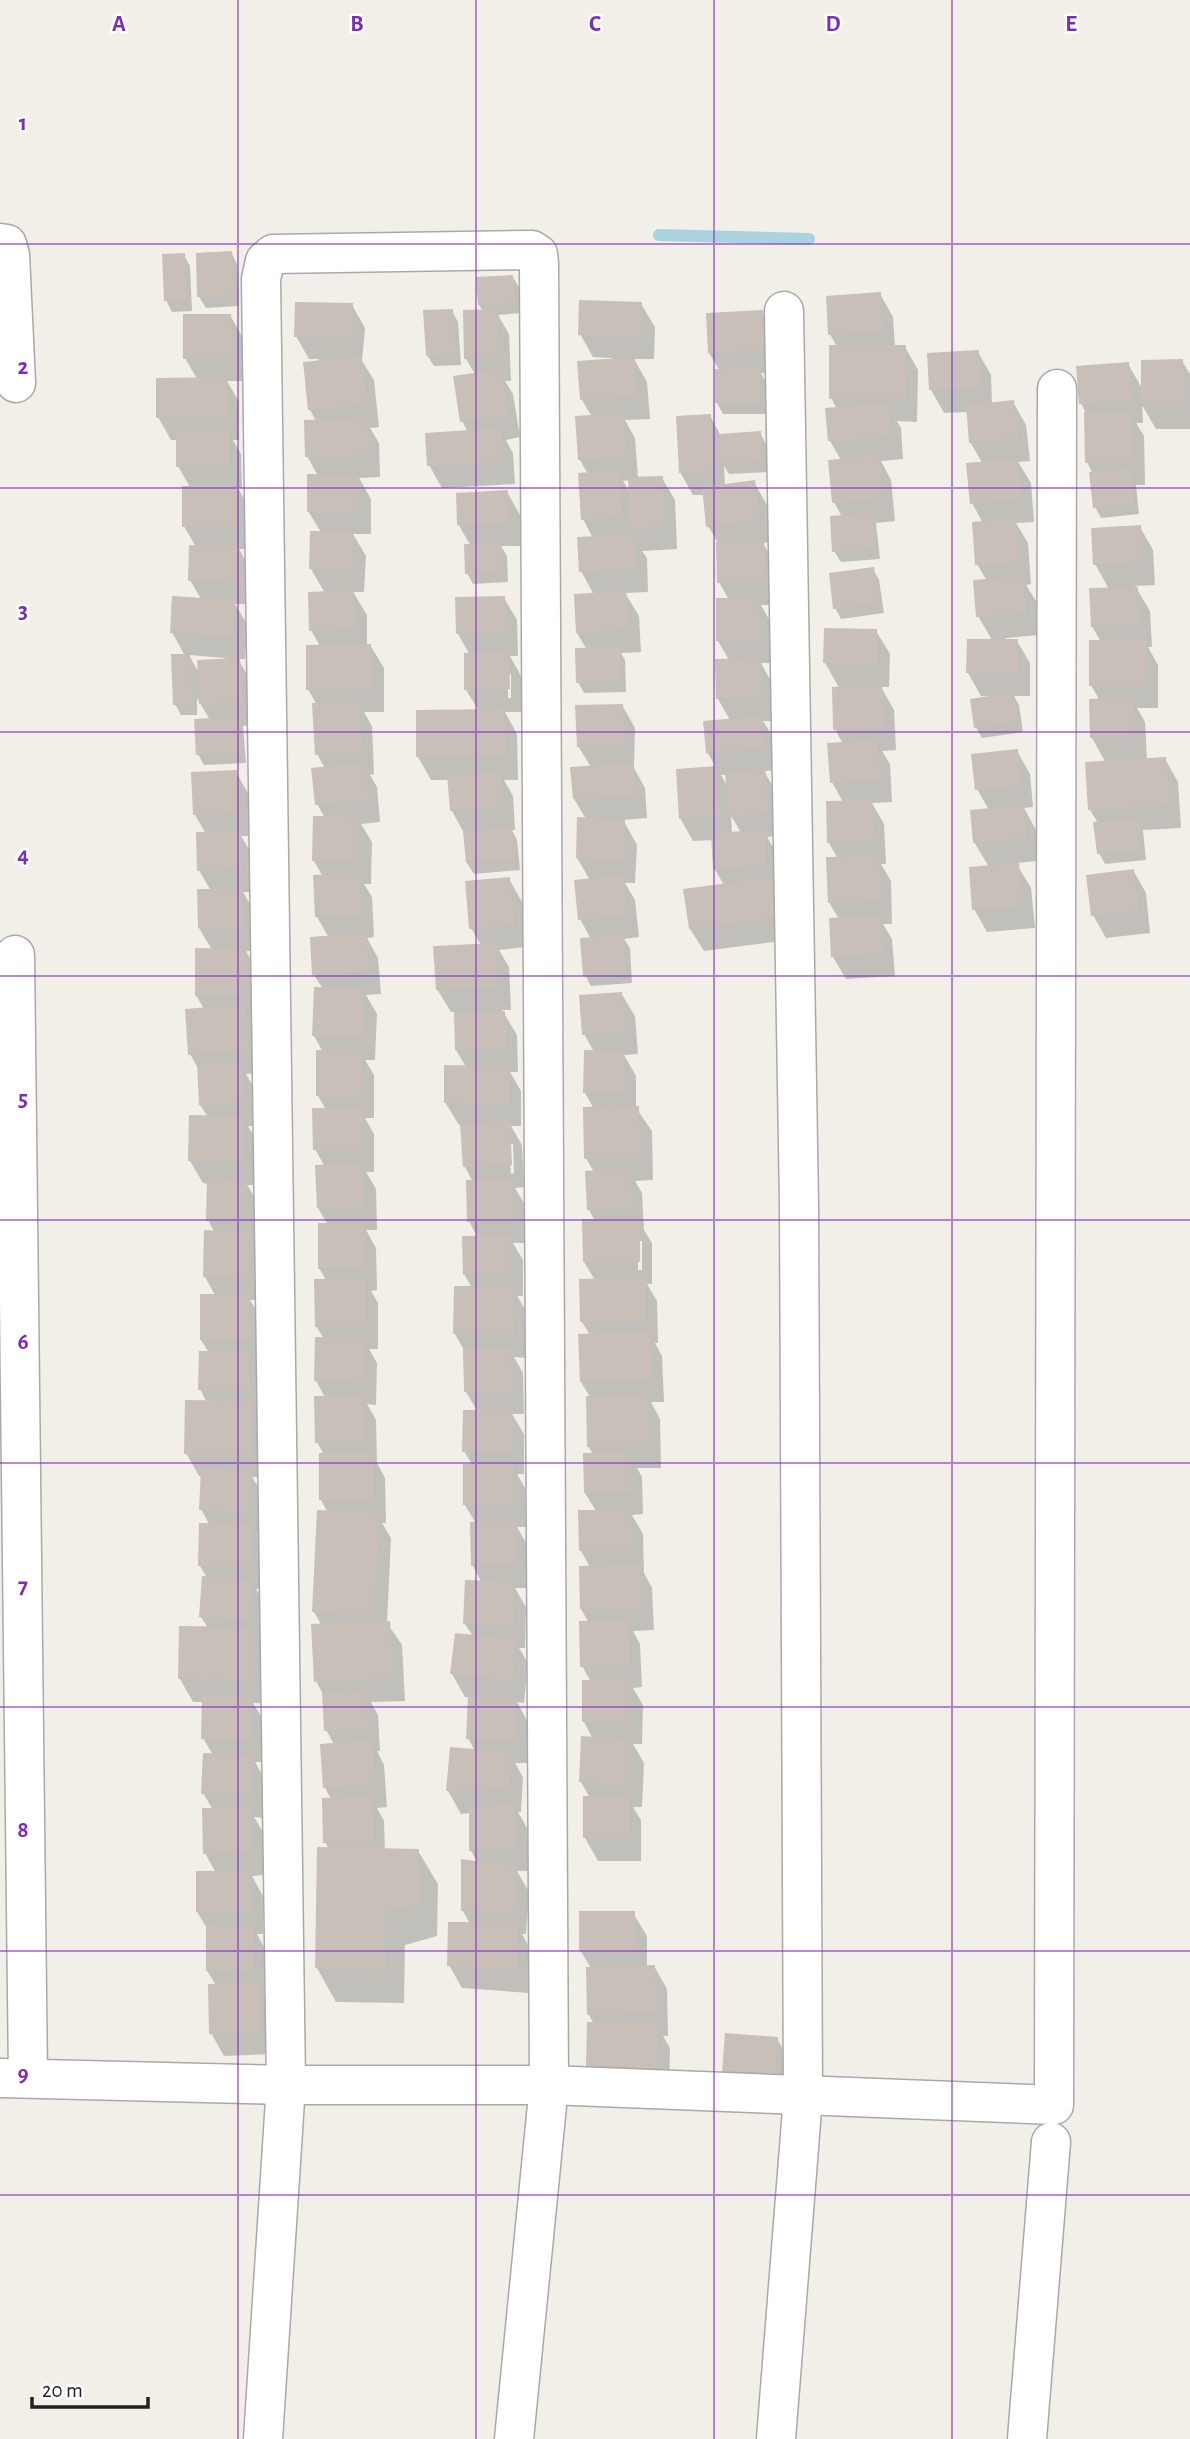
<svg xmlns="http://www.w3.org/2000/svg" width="1190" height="2439" viewBox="0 0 1190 2439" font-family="'Alegreya Sans',sans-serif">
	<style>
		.shadow { fill: #0003; fill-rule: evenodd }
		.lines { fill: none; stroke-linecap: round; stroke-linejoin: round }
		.stream { stroke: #aad3df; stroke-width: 12 }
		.building { fill: #c7bfb8 }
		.minor-casing { stroke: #a9a9a9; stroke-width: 41 }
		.minor { stroke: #fff; stroke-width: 38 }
		.grid { fill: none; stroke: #7b2cbf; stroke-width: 2; stroke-opacity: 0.55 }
		.grid-label { font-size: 23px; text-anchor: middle; font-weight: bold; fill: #7b2cbf; stroke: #fff; stroke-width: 5; stroke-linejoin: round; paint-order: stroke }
	</style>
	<rect width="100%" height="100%" fill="#f2efe9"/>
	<g class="shadow">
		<polygon points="231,252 237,264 239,306 206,308 199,297"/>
		<polygon points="184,255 190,266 192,311 172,312 166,300"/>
		<polygon points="512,276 519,287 520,313 498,315 509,334 511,381 505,381 513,394 520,437 506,440 513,453 515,484 442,488 429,465 468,432 462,421 475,374 466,359 465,312 483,311 479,305"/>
		<polygon points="880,294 893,317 895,347 905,347 918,370 917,422 897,421 901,428 903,459 881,461 891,480 895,521 876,523 880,559 841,562 834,551 842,517 834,502 841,460 830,441 837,409 831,398 837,347 830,334"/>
		<path d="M641,304L655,327L654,359H634L647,382L650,419L625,420L635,438L638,478H662L675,500L677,549L642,551L647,558L648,592L625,593L639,616L641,652L621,653L625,660L626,692L584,693L578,682L587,650L577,633L594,595L581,571L593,538L583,519L588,474L580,460L577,418L592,417L582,400L612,360V358L593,357L580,334ZM630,480L631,494L623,481Z"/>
		<polygon points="352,305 365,328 362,361 374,380 379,427 370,428 379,443 380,477 359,478 371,499 371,534 353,534 366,556 364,592 353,592 367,615 367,645 370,645 384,668 384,712 364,712 372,726 374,774 370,775 377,787 380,822 361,824 372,842 371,884 364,884 372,897 374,937 367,938 378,958 381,994 366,995 377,1014 375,1060 365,1060 374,1075 374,1118 365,1118 374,1134 374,1172 366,1172 376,1189 377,1230 366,1230 376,1248 377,1290 371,1291 378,1303 378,1349 369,1349 377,1363 376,1405 367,1404 376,1420 377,1463 385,1478 386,1523 382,1523 391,1538 387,1623 402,1645 405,1701 371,1702 378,1715 380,1751 377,1751 384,1765 387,1807 377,1808 384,1821 385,1850 418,1851 438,1884 437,1936 405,1945 404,2003 336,2002 317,1968 329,1849 325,1842 331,1799 325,1788 334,1744 326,1730 324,1696 316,1681 322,1626 314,1612 328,1513 321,1500 324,1455 317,1442 325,1397 316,1381 324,1339 316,1326 326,1280 319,1268 328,1225 318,1208 317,1167 325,1167 315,1149 326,1110 318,1096 323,1052 314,1036 323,989 314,975 312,939 329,938 317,917 315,877 323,877 314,861 325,818 317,804 325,768 317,754 317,705 308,689 320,646 311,630 325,593 311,569 321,532 308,511 318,476 307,456 316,421 310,410 319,359 309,359 296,336"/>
		<polygon points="452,311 458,322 461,365 434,366 427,355"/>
		<polygon points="762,312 775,334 777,373 761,373 765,381 766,414 723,414 717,403 720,371 709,353"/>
		<path d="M230,315L243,338L244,381H227L239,402V440H233L241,454L242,488H238L250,510L251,549H239L251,570V604H235L247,624L245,659H238L252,683L254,725L243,726L246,763L204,765L198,754L210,720L197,698V715H181L175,704L185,656L172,632L201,599L190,580L196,547L184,526L190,487L178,466L177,440H171L158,417L197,379L185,358ZM189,655L225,658V660L199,673Z"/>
		<polygon points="978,352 991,375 992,404 1013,402 1026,425 1030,461 1018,462 1031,483 1034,522 1016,523 1028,543 1031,584 1026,585 1036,601 1038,635 1006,638 1006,640 1017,641 1030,663 1030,696 1014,696 1019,705 1023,732 982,738 976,727 990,696 981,696 968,673 992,640 978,616 987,581 977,564 983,523 972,503 983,464 970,442 968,412 944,413 931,390"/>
		<polygon points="1182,361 1190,374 1190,429 1156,429 1142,405 1143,423 1136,423 1144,436 1145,485 1136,485 1139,514 1101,518 1095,507 1093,474 1087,462 1086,413 1081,403 1128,364 1143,390"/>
		<path d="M710,416L721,436L760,433L766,444L768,472L729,474L724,466L725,486L754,482L767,505L772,542L763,543L776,566L777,605H761L771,623L772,663H761L772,683L773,721H763L775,740L777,770L764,771L777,794L781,835L767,837L777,854L790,940L704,951L690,929L724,885L714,868L713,840L693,841L680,818L716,767L707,752L730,720L718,699L729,660L718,641L729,600L719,582L718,543L708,526L704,495H693L680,472ZM721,775H727L728,788ZM731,816L736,824L741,833H732Z"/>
		<polygon points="507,492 520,515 521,546 501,546 507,556 508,582 473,584 467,573 471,546 458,524"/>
		<polygon points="1140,527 1153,550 1155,585 1135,586 1150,611 1152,647 1148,647 1158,665 1158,708 1137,708 1145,722 1147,760 1165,759 1178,782 1181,828 1143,830 1146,860 1105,864 1099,853 1098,823 1090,810 1106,763 1092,738 1100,701 1091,685 1101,642 1092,626 1109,589 1095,564"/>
		<polygon points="873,569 879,580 884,613 841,619 835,608"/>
		<path d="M504,598L517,620L518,656H510L521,676L522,712H505L517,734L518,780H504L513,796L515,830H512L517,840L520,870L474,874L467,863L465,835L452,811L450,780H431L418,757L479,711L466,690L470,655L458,634ZM508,674H511V698H508Z"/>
		<polygon points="876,631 890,654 889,687 881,687 894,710 896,750 882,751 890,764 892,802 872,803 884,824 886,864 881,864 891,881 892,924 883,924 892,939 895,976 846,979 833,957 839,919 829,902 838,859 829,843 843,802 832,782 843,744 835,729 840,689 825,663"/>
		<polygon points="622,705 635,728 634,768 645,788 647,818 623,820 637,845 635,883 625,883 635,900 639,937 624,939 630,948 632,983 591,986 585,975 591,939 580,919 590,880 577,858 586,819 574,799 591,767 578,746"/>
		<polygon points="1017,751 1030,774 1033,807 1024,808 1036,830 1038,861 1016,863 1031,888 1035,928 987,932 974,909 989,867 974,842 989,810 977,789"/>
		<polygon points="236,772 249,795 251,836 241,836 253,856 254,892 243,892 255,913 256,951 246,951 259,974 259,1018 251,1018 257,1029 260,1073 246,1074 254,1088 255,1126 248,1126 257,1141 256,1185 247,1185 259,1204 258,1244 254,1244 262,1256 261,1300 250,1300 261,1319 261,1363 255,1363 262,1376 263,1413 257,1413 265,1426 265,1477 252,1477 263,1495 260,1535 257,1535 264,1548 263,1589 256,1589 265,1604 266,1703 253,1703 264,1721 263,1762 255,1762 265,1780 264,1818 254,1817 263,1832 264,1875 252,1876 263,1896 263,1934 257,1934 266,1951 264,1994 271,2007 273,2054 224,2056 211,2033 216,1985 207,1971 208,1930 197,1912 216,1873 205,1853 213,1810 203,1793 213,1755 203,1738 204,1702 193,1702 180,1679 208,1628 201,1617 207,1578 200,1566 209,1524 201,1509 202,1476 199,1476 186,1453 207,1403 200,1389 209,1353 201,1340 215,1295 205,1277 215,1233 208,1220 208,1184 203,1183 190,1161 208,1117 200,1105 199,1070 190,1054 204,1009 196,995 212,950 199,928 211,891 199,870 206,834 195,815"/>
		<polygon points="1133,870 1146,893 1150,933 1106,938 1093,915"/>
		<path d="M509,879L522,902L526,947L499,950L509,967L511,1010H502L517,1035L518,1072H510L521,1091V1126H511L522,1145L524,1187L515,1188L524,1203L525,1243H513L523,1260V1296H517L526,1311V1358L514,1357L523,1373L524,1414H512L524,1434V1474H517L525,1488L526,1527H517L528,1546L529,1588H515L526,1607L525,1648H519L528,1663L524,1703L517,1702L529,1724L527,1763H515L523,1777L521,1812H518L527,1828L528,1871H517L529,1892L526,1934H522L529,1947V1993L462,1988L449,1965L470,1924L463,1911L478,1863L471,1851V1813L461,1814L448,1791L475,1751L468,1738L470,1697H465L452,1674L473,1636L465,1624L482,1583L473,1566L476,1524L465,1505L473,1466L464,1451L478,1412L466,1392L465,1352L455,1334L472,1288L464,1274L478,1238L469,1221L473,1182L465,1167L462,1125H459L445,1102L466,1067L456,1050V1012H451L437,989L481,945L471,928ZM509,1144H513L514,1173L511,1174Z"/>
		<path d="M621,993L635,1016L638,1054L624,1055L636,1076V1108L652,1131L653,1180L635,1181L642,1193L644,1230L652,1243V1284H647L657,1301L658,1343H655L662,1356L664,1402H651L660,1419L661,1468H637L642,1477L643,1514L632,1515L643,1534L644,1573L652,1588L654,1630L633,1631L640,1644L642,1687L633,1688L643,1705L642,1744H633L644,1763L642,1807H633L641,1820V1861H598L585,1838L590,1798L581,1782L593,1739L584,1722L591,1682L582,1666L589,1623L581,1609L590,1567L581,1551L596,1511L585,1493L593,1454L588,1446L590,1397L581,1382L580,1336L590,1335L582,1322L595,1280L584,1262L595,1221L589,1210L594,1172L586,1158L594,1109L585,1093L594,1052L584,1034ZM638,1241H642V1270H638Z"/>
		<polygon points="633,1913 647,1936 647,1967 654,1966 667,1989 668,2036 663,2036 670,2048 669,2091 601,2090 588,2067 589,2024 594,2024 589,2015 587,1969 591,1968 580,1950"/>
		<polygon points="777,2039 791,2062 787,2100 723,2072"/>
	</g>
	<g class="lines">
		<polyline class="stream" points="659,235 809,239"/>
	</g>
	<g class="building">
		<polygon points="232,251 234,295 197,297 196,253"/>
		<polygon points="185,253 186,300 164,301 162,254"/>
		<polygon points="513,275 515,303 478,305 476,277"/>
		<polygon points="881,292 883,331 828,335 826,296"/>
		<polygon points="579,300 642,302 642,337 578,335"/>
		<polygon points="295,302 353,303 352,338 294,337"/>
		<polygon points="453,309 456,354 426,356 423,310"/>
		<polygon points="496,309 499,358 464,359 463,310"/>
		<polygon points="763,310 765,350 708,353 706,313"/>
		<polygon points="183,314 231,314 232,358 183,359"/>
		<polygon points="829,345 906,345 905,399 829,399"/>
		<polygon points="979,350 980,388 929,390 927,353"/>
		<polygon points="361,356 367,404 308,410 303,362"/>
		<polygon points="635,357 637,396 580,400 577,361"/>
		<polygon points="1183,359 1185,406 1141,407 1141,360"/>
		<polygon points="1129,362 1131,400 1079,404 1076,366"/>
		<polygon points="760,368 760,404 715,403 715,369"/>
		<polygon points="501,369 508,415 460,422 453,376"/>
		<polygon points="227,377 227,417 156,418 156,378"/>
		<polygon points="1014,400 1018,438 969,443 966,405"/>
		<polygon points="888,403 891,437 828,441 825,408"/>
		<polygon points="1084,412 1132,412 1133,462 1085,463"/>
		<polygon points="623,413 626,457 578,460 575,416"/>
		<polygon points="711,414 713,471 679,473 676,416"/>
		<polygon points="367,418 368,455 305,457 304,420"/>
		<polygon points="501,428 503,462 427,466 425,433"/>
		<polygon points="229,429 230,466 176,467 176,430"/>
		<polygon points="761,431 763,461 721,464 719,434"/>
		<polygon points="879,455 883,498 832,503 828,460"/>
		<polygon points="1018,459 1022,499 970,504 966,463"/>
		<polygon points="1130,468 1134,504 1093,508 1089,472"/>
		<polygon points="619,470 622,517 581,520 578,473"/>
		<polygon points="307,474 359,475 359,512 307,512"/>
		<polygon points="663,476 664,527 630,528 628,477"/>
		<polygon points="755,480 760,520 706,527 702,487"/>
		<rect x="182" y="486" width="56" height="41"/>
		<polygon points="508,490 509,523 457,525 456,493"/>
		<polygon points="872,513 875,549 832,552 830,516"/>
		<polygon points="1015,518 1019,562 975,565 972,522"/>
		<polygon points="1141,525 1143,562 1093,565 1091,528"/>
		<polygon points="310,531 353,531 352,570 309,569"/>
		<polygon points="634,534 636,569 579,572 577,537"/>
		<polygon points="764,541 765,582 717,583 716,542"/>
		<polygon points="501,543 503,572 465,574 464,544"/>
		<polygon points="189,545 239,546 238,582 188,581"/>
		<polygon points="874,567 879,602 833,609 829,573"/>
		<polygon points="1023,576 1026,613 976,617 973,580"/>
		<polygon points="1138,587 1139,625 1091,627 1089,588"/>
		<polygon points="354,590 355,629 309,631 308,592"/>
		<polygon points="626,591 629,629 576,633 574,594"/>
		<polygon points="172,596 235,600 233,637 170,633"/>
		<polygon points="505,596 506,634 456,634 455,597"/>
		<polygon points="716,598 759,598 760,641 716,641"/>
		<polygon points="824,628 877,629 877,665 823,663"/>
		<polygon points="967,639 1018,639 1017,673 966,673"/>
		<rect x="1089" y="640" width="57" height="46"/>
		<polygon points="371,644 372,689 306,690 306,645"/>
		<polygon points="620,647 621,681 576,683 575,648"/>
		<polygon points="509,651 510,689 464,690 464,653"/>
		<polygon points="171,654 190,654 192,704 173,705"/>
		<polygon points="240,658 242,703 199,704 197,660"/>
		<polygon points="760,658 761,698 716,699 715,659"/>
		<polygon points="882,685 884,728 833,730 832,687"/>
		<polygon points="1014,692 1018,721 974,728 970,699"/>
		<polygon points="1133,697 1135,737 1090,738 1089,699"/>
		<polygon points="359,701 362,752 315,755 312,703"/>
		<polygon points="623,704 624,745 577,747 575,705"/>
		<polygon points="505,709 505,757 416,757 416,710"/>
		<polygon points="762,716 765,748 706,753 703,721"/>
		<polygon points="240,717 241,753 196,755 194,719"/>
		<polygon points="877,740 880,779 830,783 827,743"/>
		<polygon points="1018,749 1021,785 975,790 971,754"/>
		<polygon points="1166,757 1169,805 1088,810 1085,762"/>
		<polygon points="365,762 368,800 315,805 311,768"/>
		<polygon points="633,763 635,796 573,799 570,767"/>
		<polygon points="717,766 720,816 679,819 676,769"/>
		<polygon points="765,769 769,813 729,817 725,773"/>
		<polygon points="237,770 239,813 193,815 191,772"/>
		<polygon points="501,771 503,808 450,811 447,775"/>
		<polygon points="872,800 874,841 827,843 826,801"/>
		<polygon points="1024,805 1026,838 973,843 970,810"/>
		<polygon points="313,816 359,817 359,862 312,861"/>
		<polygon points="577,817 625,820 623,861 576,858"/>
		<polygon points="1138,818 1141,850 1097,854 1093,822"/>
		<polygon points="512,827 514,859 466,863 463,831"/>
		<polygon points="765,830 766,865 713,869 711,833"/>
		<polygon points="241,831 242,869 197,871 196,832"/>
		<polygon points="879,856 880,901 828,903 826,857"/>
		<polygon points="1019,863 1023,906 972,910 969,867"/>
		<polygon points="1134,869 1138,910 1091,916 1086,875"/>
		<polygon points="359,873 362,915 315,917 313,875"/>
		<polygon points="623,875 627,914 578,920 574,880"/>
		<polygon points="510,877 514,925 469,929 465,881"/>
		<polygon points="773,877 778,917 689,929 683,889"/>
		<polygon points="197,889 243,889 244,928 198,928"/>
		<polygon points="880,915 883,953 831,957 829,918"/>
		<polygon points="366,933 369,971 312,975 310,937"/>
		<polygon points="624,935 626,973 583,976 580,938"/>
		<polygon points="497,943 499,987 436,990 433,946"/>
		<polygon points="195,948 247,949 246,996 195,996"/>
		<polygon points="314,987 364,989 363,1037 312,1036"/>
		<polygon points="622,992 626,1032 582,1035 579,995"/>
		<polygon points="245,1004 248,1050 188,1055 185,1009"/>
		<polygon points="505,1011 505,1049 455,1050 454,1012"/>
		<rect x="316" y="1050" width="46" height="46"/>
		<polygon points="584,1050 624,1051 624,1093 583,1093"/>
		<polygon points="242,1063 243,1103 199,1105 197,1064"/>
		<polygon points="444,1065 509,1066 509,1104 444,1103"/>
		<polygon points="639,1106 640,1158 584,1159 583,1107"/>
		<polygon points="312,1108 362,1109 362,1150 313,1150"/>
		<polygon points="189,1115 245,1116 243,1162 188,1161"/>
		<polygon points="510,1121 512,1165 463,1167 460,1124"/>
		<polygon points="364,1164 364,1208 317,1208 315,1165"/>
		<polygon points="630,1168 632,1208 587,1210 585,1171"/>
		<polygon points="207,1178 246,1179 246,1221 206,1221"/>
		<polygon points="512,1179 513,1220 467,1222 466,1180"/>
		<polygon points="582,1219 640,1219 640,1262 583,1262"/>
		<polygon points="318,1223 364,1223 365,1268 318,1269"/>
		<polygon points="204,1230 249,1232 249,1278 203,1277"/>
		<polygon points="511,1235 511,1274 463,1275 462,1236"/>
		<polygon points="645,1277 646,1321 580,1322 579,1279"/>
		<polygon points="365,1278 366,1326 315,1327 314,1279"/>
		<polygon points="454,1286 514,1286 513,1335 453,1334"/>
		<rect x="200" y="1294" width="49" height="46"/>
		<polygon points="650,1331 651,1379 580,1382 578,1334"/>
		<polygon points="315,1337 365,1338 364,1382 314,1381"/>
		<polygon points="511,1348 512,1392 464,1392 463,1349"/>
		<polygon points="199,1351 250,1351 250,1390 198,1390"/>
		<polygon points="648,1394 649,1446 587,1447 586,1396"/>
		<polygon points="364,1395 365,1442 315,1443 314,1396"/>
		<polygon points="185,1400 253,1401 252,1455 184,1454"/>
		<polygon points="463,1410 512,1410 512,1452 462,1452"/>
		<polygon points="630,1452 631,1492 584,1493 583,1453"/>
		<rect x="319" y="1453" width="54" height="47"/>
		<polygon points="513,1463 514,1504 463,1505 463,1464"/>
		<polygon points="201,1468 251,1471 248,1513 199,1510"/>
		<polygon points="317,1510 379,1513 374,1616 312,1612"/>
		<polygon points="578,1510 631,1510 632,1551 579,1551"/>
		<polygon points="470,1522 516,1522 517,1565 471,1566"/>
		<polygon points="199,1523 252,1523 251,1567 198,1566"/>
		<polygon points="640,1564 641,1608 580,1609 579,1566"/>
		<polygon points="202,1576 253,1580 249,1621 199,1617"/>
		<polygon points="465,1580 514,1582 513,1626 463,1624"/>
		<polygon points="628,1620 630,1665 580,1667 579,1621"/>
		<polygon points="390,1621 393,1678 314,1682 311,1624"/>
		<polygon points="179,1626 254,1627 254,1680 178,1679"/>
		<polygon points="455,1633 516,1639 512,1681 450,1674"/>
		<rect x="582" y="1680" width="48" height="42"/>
		<polygon points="366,1690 368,1729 324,1731 322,1691"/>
		<polygon points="202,1695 251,1697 251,1740 201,1739"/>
		<polygon points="468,1696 517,1699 515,1741 466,1739"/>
		<polygon points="581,1736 631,1739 630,1785 579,1782"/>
		<polygon points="372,1740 375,1785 323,1788 320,1744"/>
		<polygon points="450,1747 511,1752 509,1789 446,1791"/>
		<polygon points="203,1753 253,1755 252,1795 201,1794"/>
		<polygon points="372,1796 374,1841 323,1843 322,1798"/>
		<rect x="583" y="1796" width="46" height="42"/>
		<polygon points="515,1803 515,1848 469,1851 469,1808"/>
		<polygon points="202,1808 251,1808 252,1853 203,1854"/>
		<polygon points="317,1847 419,1849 419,1903 386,1912 385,1970 315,1968"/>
		<polygon points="461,1859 517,1867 514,1912 461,1911"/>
		<rect x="196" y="1871" width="55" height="41"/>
		<rect x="579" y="1911" width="56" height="40"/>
		<polygon points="448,1922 517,1922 517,1970 447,1966"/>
		<polygon points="206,1925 254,1926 253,1971 206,1971"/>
		<polygon points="655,1965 656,2013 587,2015 586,1967"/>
		<polygon points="259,1982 261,2032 209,2034 208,1984"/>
		<polygon points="587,2022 658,2023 656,2068 586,2067"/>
		<polygon points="725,2033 778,2037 775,2077 722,2073"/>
	</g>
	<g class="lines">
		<g class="minor-casing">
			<g id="minor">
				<polyline points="0,243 7,244 10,255 16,383"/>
				<polyline points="15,955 28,2078"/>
				<polyline points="0,2078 286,2085 549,2085 1054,2105 1057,389"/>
				<polyline points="263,2439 286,2085 261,279 265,261 273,254 532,250 538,254 539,263 549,2085 514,2439"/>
				<polyline points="776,2439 803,2097 799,1204 784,311"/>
				<polyline points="1027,2439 1051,2142"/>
			</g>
		</g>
		<use href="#minor" class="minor"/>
	</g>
	<path class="grid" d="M238,0V2439M476,0V2439M714,0V2439M952,0V2439M0,244H1190M0,488H1190M0,732H1190M0,976H1190M0,1220H1190M0,1463H1190M0,1707H1190M0,1951H1190M0,2195H1190"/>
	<g class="grid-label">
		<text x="119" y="31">A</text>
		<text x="357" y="31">B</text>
		<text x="595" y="31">C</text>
		<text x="833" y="31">D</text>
		<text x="1071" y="31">E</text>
		<text x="23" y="130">1</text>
		<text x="23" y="374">2</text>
		<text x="23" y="618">3</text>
		<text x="23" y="862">4</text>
		<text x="23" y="1106">5</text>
		<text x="23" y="1349">6</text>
		<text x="23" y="1593">7</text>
		<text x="23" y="1837">8</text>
		<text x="23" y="2081">9</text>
	</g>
	<path d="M32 2397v10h116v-10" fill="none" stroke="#222222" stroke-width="3.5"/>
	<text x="42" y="2397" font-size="21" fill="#222222" stroke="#ffffff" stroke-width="5" paint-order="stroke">20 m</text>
</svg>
